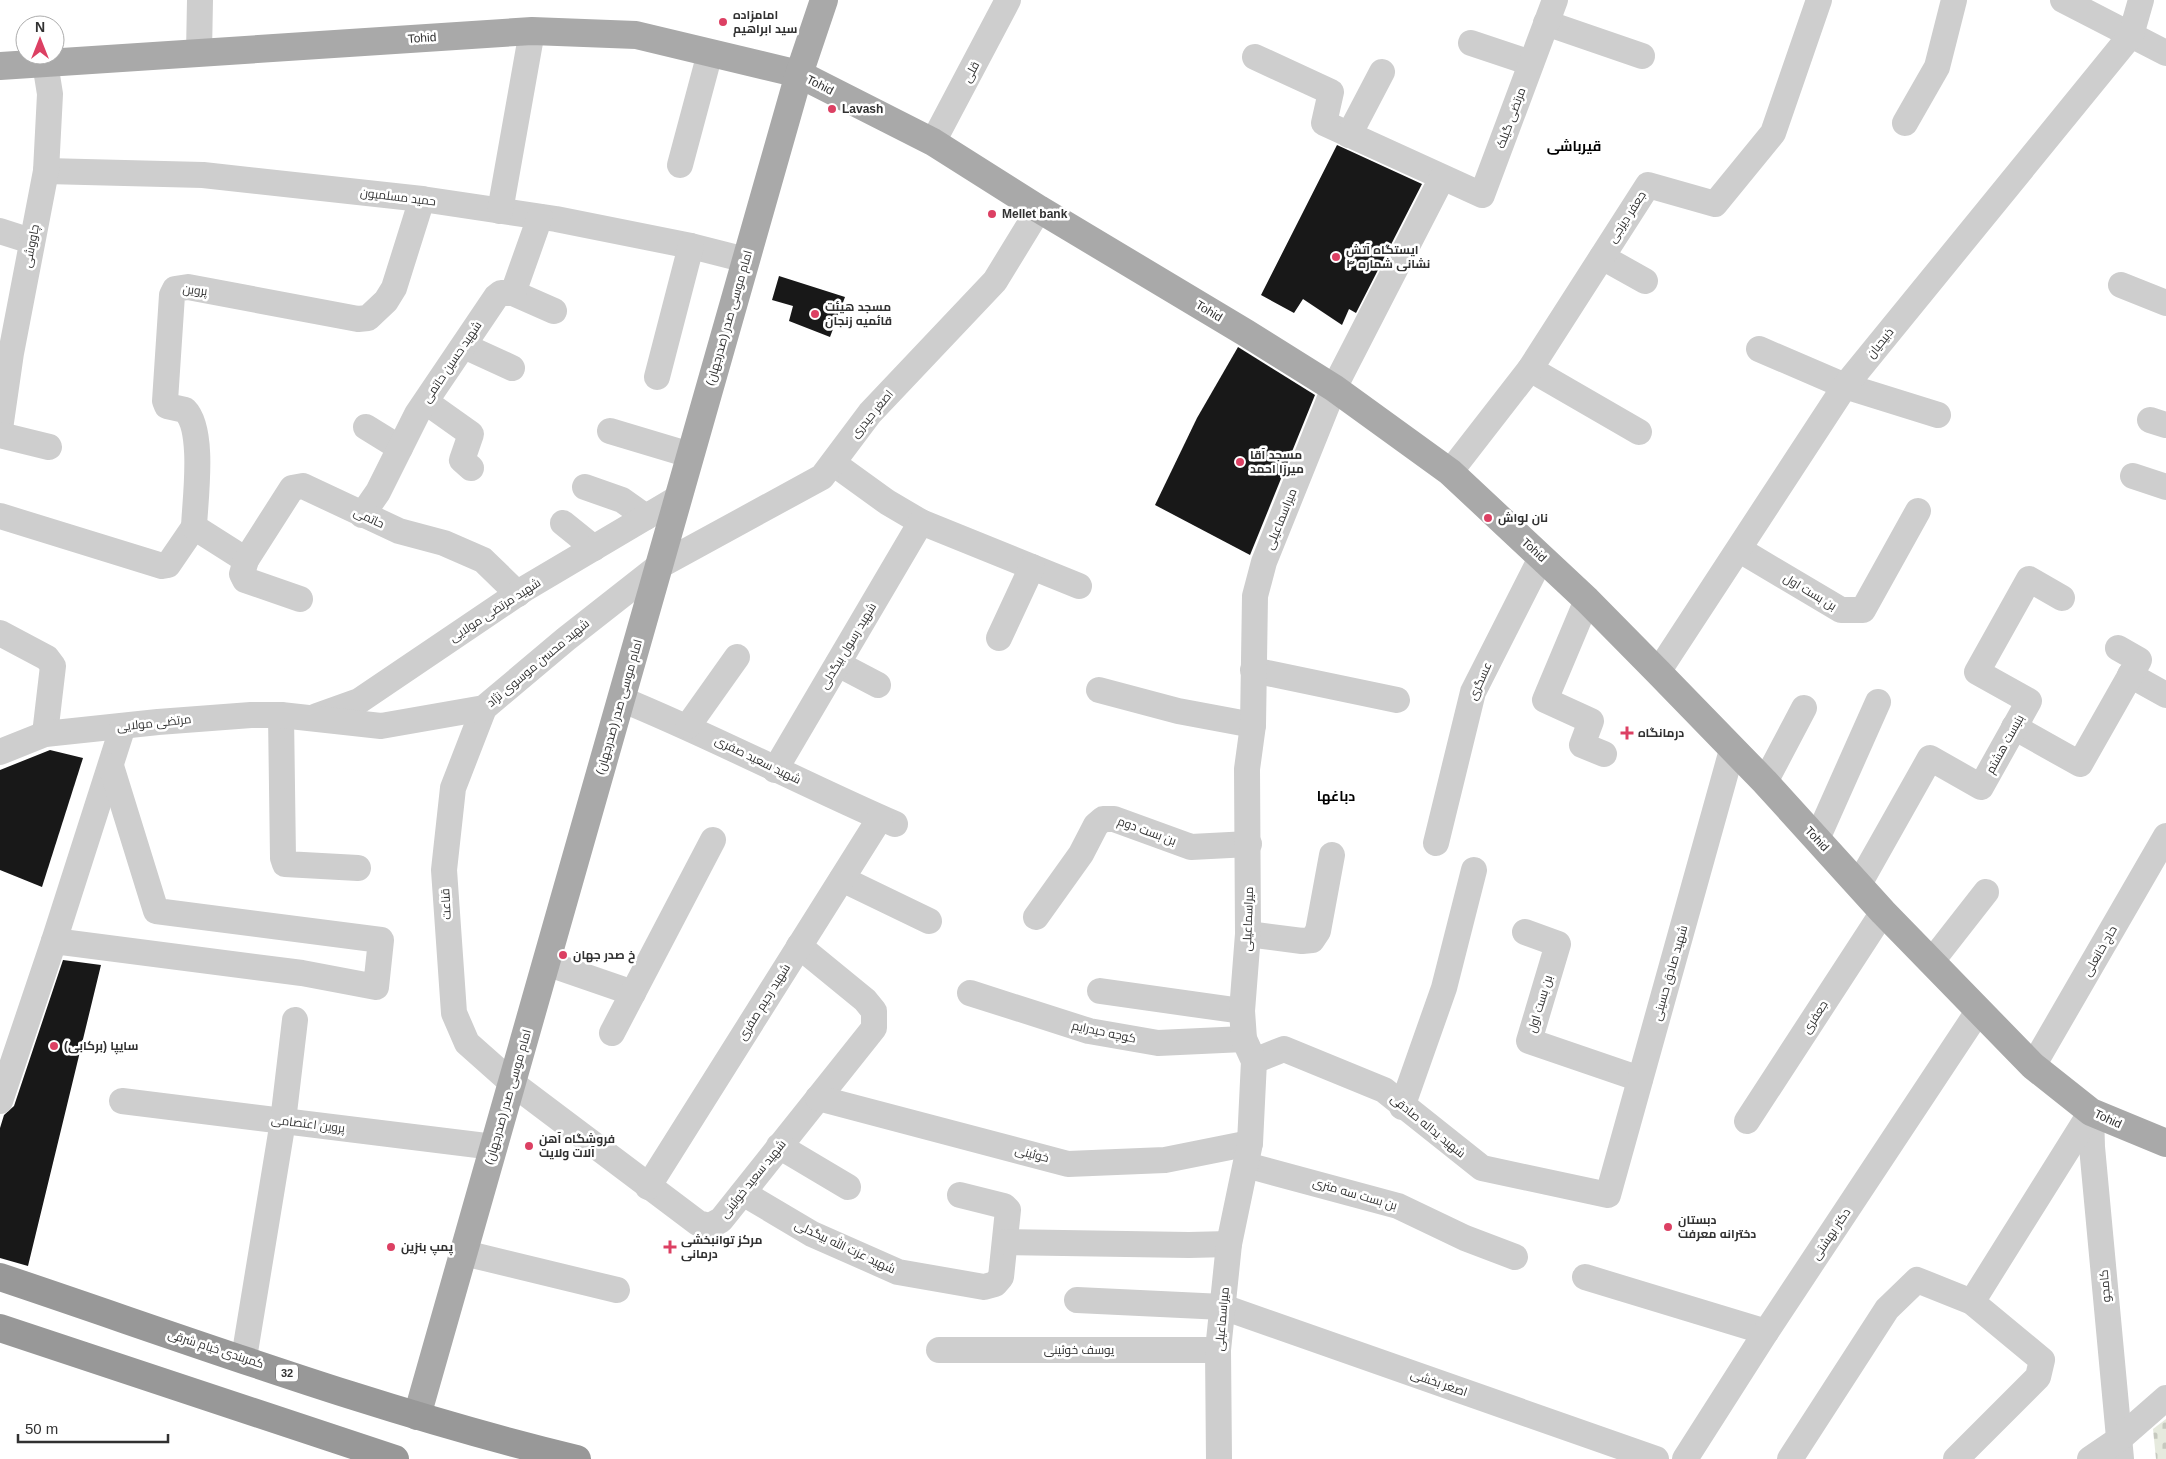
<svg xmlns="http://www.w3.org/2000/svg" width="2166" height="1459" viewBox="0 0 2166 1459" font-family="Arial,Cairo,sans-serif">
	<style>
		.cemetery { fill: url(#cemetery-stones) }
		.building { fill: #181818 }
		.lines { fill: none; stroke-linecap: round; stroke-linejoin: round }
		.minor { stroke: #cecece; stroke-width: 26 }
		.major { stroke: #a9a9a9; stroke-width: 28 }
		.highway { stroke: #989898; stroke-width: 28 }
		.poi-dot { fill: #dc4063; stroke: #fff; stroke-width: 2 }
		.labels { text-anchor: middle; stroke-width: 5; stroke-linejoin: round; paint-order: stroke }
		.shield { fill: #fff; stroke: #6f6f6f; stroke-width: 1 }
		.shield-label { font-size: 11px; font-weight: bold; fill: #313131 }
		.poi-label { font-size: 12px; font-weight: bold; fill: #313131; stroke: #fff; text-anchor: start }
		.street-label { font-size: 12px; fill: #313131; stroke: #fff }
		.neighbourhood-label { font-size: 14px; font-weight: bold; fill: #000; stroke: #fff }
	</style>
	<defs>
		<pattern id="cemetery-stones" width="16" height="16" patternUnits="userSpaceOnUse" patternTransform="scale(1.25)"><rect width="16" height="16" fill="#e6eade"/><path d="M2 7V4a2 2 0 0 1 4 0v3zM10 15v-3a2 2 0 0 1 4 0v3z" fill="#c6c9bf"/></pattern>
	</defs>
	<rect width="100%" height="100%" fill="#fff"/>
	<polygon class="cemetery" points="2166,1419 2166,1459 2156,1459 2153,1429"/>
	<g class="building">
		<polygon points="1337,145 1422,184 1356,313 1349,309 1342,325 1303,299 1294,313 1261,295"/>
		<polygon points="779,276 845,297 830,337 789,321 793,306 772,300"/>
		<polygon points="1238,347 1315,395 1250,555 1155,505 1197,418"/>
		<polygon points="50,750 83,758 42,887 0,870 0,770"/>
		<polygon points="63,960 101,965 28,1266 0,1258 0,1128 4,1115 14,1106"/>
	</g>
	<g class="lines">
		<g class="minor">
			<polyline points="2063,0 2166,53"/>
			<polyline points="1546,23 1642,56"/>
			<polyline points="1471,43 1531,63"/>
			<polyline points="199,53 200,0"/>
			<polyline points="1255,57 1331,92 1324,123 1482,195 1555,0"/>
			<polyline points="1905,123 1937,67 1954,0"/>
			<polyline points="1349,135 1382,72"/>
			<polyline points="933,142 1008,0"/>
			<polyline points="680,165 710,53"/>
			<polyline points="46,171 203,175 422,199 556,219 691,246 746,260"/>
			<polyline points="500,211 532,31"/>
			<polyline points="0,231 31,241"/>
			<polyline points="1602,257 1645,281"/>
			<polyline points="2121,285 2166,303"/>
			<polyline points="513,293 554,311"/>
			<polyline points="464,346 512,368"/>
			<polyline points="1759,349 1845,386 1938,415"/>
			<polyline points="1530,369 1639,432"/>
			<polyline points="657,377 691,246"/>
			<polyline points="426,402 471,434 462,460 471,468"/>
			<polyline points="2150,420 2166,425"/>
			<polyline points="366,427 400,448"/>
			<polyline points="0,429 11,353 46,171 50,94 45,63"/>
			<polyline points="610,431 690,455"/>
			<polyline points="0,435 49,447"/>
			<polyline points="833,463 887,502 921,522 1079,586"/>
			<polyline points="1450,472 1530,369 1648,185 1715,204 1773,133 1819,0"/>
			<polyline points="2133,476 2166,487"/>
			<polyline points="585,487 622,500 646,517"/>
			<polyline points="362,515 378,492 417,414 496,297 501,293 513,293 540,217"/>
			<polyline points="0,516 162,566 168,565 194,527"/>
			<polyline points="563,523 594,548"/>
			<polyline points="1740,550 1841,610 1863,610 1918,511"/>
			<path d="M246,560L194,527C195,500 205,430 185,410L167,406L165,401L172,295L175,289L188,287L358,319L368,318L386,301L394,288L422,199"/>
			<polyline points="300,599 245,580 242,574 246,560 292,488 303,486 399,531 444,543 483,560 518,594"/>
			<polyline points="1587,600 1545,700 1591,721 1582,745 1604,754"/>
			<polyline points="0,633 47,658 53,666 45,734"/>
			<polyline points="999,638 1032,567"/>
			<polyline points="838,664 878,685"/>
			<polyline points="1253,670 1397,700"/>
			<polyline points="1658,672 1845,386 2131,35 2141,0"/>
			<polyline points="2130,675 2166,695"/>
			<polyline points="1099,690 1178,711 1253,725"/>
			<path d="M621,699C714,737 803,784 895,824"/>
			<polyline points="484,708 453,788 444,870 454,1013 467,1043 512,1083 698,1223 710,1226 721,1220 874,1028 874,1011 865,1000 799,946"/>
			<polyline points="281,715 283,858 285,864 358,868"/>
			<polyline points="317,716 359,701 526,588 678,498"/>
			<polyline points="688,726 737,657"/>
			<polyline points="2014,727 2080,764 2139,660 2118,648"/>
			<polyline points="0,752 45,734 158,722 251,715 281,715 381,726 484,708 566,639 659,566 822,477 870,413 995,281 1039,209"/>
			<polyline points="775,770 921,522"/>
			<polyline points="1765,782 1804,708"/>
			<polyline points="1817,839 1878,702"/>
			<polyline points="1436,843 1473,692 1541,558"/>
			<polyline points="842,879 929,921"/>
			<polyline points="1859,884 1930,758 1981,787 2029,701 1977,672 2029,579 2062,598"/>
			<polyline points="1036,917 1081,854 1096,825 1103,819 1114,819 1191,847 1249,844"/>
			<polyline points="1525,932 1558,944 1529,1041 1640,1079"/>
			<polyline points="1248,934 1302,941 1312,940 1318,931 1332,855"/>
			<polyline points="54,941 123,726"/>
			<polyline points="1932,961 1986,892"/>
			<polyline points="546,963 633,993"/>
			<polyline points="1100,991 1242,1011"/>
			<polyline points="970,993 1089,1031 1158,1043 1244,1039"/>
			<polyline points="612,1033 713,840"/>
			<polyline points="1254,1061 1284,1049 1384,1090 1482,1168 1608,1195 1732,750"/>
			<polyline points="2033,1066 2166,836"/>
			<polyline points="818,1098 1068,1164 1165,1160 1250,1143"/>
			<polyline points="0,1101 54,941 302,973 376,987 381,940 156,911 111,766"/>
			<polyline points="122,1101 494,1147"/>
			<polyline points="1402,1107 1444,988 1474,870"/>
			<polyline points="2091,1112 2092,1147 2121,1459"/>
			<polyline points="1747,1121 1883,912"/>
			<polyline points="779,1146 848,1187"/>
			<polyline points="1246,1165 1398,1206 1465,1238 1515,1257"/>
			<polyline points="648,1187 880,818"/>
			<polyline points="743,1193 812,1234 898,1272 984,1287 995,1284 1001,1277 1008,1210 1004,1206 960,1195"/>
			<polyline points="1005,1242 1189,1245 1229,1244"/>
			<polyline points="464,1253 617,1290"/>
			<polyline points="1585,1277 1766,1332"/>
			<polyline points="1077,1300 1223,1307 1656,1459"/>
			<polyline points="1972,1302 2091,1112"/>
			<polyline points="939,1350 1218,1350"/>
			<polyline points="244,1358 283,1121 295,1020"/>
			<polyline points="1219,1459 1218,1350 1229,1244 1250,1143 1254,1061 1244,1039 1242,1011 1248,934 1247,769 1253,725 1255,596 1264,562 1334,388 1442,178"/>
			<polyline points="1685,1459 1766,1332 1979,1010"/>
			<polyline points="1790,1459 1887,1309 1917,1280 1972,1302 2042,1360 2038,1377 1956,1459"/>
			<polyline points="2090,1459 2118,1440 2166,1398"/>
		</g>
		<g class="major">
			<polyline points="0,66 532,31 636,35 799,74 933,142 1039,209 1246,333 1334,388 1450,472 1587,600 1658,672 1765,782 1883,912 2033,1066 2091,1112 2166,1143"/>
			<polyline points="417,1416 799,74 824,0"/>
		</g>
		<g class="highway">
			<path d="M0,1277C191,1341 381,1412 577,1459"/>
			<polyline points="0,1328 395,1459"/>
		</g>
	</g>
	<g class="poi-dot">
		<circle cx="723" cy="22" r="5"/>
		<circle cx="832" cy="109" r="5"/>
		<circle cx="992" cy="214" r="5"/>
		<circle cx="1336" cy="257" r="5"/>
		<circle cx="815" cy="314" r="5"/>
		<circle cx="1240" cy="462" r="5"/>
		<circle cx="1488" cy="518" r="5"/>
		<path d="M1624.5 725.5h5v5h5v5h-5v5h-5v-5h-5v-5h5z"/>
		<circle cx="563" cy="955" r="5"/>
		<circle cx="54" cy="1046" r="5"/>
		<circle cx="529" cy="1146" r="5"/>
		<circle cx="1668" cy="1227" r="5"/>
		<circle cx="391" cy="1247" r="5"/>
		<path d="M667.5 1239.5h5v5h5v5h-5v5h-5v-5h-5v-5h5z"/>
	</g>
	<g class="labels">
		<rect class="shield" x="276" y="1364.5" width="22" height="17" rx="4"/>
		<g class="shield-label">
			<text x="287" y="1377">32</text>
		</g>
		<g class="poi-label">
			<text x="733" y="19">امامزاده<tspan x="733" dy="14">سید ابراهیم</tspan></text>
			<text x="842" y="113">Lavash</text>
			<text x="1002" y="218">Mellet bank</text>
			<text x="1346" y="254">ایستگاه آتش<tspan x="1346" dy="14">نشانی شماره ۴</tspan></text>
			<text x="825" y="311">مسجد هیئت<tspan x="825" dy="14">قائمیه زنجان</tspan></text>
			<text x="1250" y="459">مسجد آقا<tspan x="1250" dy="14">میرزا احمد</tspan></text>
			<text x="1498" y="522">نان لواش</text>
			<text x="1638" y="737">درمانگاه</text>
			<text x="573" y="959">خ صدر جهان</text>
			<text x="64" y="1050">سایپا (برکابی)</text>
			<text x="539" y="1143">فروشگاه آهن<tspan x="539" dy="14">آلات ولایت</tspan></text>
			<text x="1678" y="1224">دبستان<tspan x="1678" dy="14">دخترانه معرفت</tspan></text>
			<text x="681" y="1244">مرکز توانبخشی<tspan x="681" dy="14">درمانی</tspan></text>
			<text x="401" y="1251">پمپ بنزین</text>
		</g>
		<g class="street-label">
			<text transform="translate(422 38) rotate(-4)" y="4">Tohid</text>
			<text transform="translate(971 72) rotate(-62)" y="4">قلی</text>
			<text transform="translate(820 85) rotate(27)" y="4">Tohid</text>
			<text transform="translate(1511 118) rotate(-70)" y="4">مرتضی گیلک</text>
			<text transform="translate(398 197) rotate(7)" y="4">حمید مسلمیون</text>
			<text transform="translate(1627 217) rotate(-57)" y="4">جعفر دیزجی</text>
			<text transform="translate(31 246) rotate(-79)" y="4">چاووشی</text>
			<text transform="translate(195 290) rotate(6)" y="4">پروین</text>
			<text transform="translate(1209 311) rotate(31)" y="4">Tohid</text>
			<text transform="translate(729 318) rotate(-74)" y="4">(صدرجهان) امام موسی صدر</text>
			<text transform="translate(1880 343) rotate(-51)" y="4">ذبیحیان</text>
			<text transform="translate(452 362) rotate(-56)" y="4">شهید حسین حاتمی</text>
			<text transform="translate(872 414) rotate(-50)" y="4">اصغر حیدری</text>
			<text transform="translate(369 518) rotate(25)" y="4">حاتمی</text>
			<text transform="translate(1281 519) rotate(-68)" y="4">میراسماعیلی</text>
			<text transform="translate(1534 550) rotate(43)" y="4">Tohid</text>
			<text transform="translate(1810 592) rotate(31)" y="4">بن بست اول</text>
			<text transform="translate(495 610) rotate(-33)" y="4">شهید مرتضی مولایی</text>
			<text transform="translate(848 646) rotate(-59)" y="4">شهید رسول بیگدلی</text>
			<text transform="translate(538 663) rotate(-40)" y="4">شهید محسن موسوی نژاد</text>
			<text transform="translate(1480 681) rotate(-66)" y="4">عسگری</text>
			<text transform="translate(619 707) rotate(-74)" y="4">(صدرجهان) امام موسی صدر</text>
			<text transform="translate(154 723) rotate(-6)" y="4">مرتضی مولایی</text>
			<text transform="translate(2005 744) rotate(-61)" y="4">بنبست هشتم</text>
			<text transform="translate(758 760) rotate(26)" y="4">شهید سعید صفری</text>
			<text transform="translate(1147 831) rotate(20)" y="4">بن بست دوم</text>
			<text transform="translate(1817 839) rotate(47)" y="4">Tohid</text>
			<text transform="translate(446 904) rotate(-93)" y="4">قناعت</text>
			<text transform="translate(1248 919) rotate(-88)" y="4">میراسماعیلی</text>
			<text transform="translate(2100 951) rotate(-60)" y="4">حاج خانعلی</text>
			<text transform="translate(1670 973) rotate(-74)" y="4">شهید صادق حسینی</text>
			<text transform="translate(764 1002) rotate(-58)" y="4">شهید رحیم صفری</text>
			<text transform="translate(1540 1004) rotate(-73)" y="4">بن بست اول</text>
			<text transform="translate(1815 1017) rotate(-57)" y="4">جعفری</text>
			<text transform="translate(1104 1032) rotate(12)" y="4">کوچه حیدرایم</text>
			<text transform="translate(508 1097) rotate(-74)" y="4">(صدرجهان) امام موسی صدر</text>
			<text transform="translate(2108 1119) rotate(25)" y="4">Tohid</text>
			<text transform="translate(308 1124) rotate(7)" y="4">پروین اعتصامی</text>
			<text transform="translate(1428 1126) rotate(39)" y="4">شهید یداله صادقی</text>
			<text transform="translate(1032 1154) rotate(15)" y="4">خوئینی</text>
			<text transform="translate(753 1179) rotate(-51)" y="4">شهید سعید خوئینی</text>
			<text transform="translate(1355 1194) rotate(16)" y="4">بن بست سه متری</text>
			<text transform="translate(1831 1234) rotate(-56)" y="4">دکتر بهشتی</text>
			<text transform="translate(845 1247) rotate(25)" y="4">شهید عزت الله بیگدلی</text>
			<text transform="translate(2105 1286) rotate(-95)" y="4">کامجو</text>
			<text transform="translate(1222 1319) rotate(-85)" y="4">میراسماعیلی</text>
			<text transform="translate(216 1349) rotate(18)" y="4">کمربندی خیام شرقی</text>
			<text x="1079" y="1354">یوسف خوئینی</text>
			<text transform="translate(1439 1383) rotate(19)" y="4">اصغر بخشی</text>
		</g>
		<g class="neighbourhood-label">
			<text x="1574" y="151">قیرباشی</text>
			<text x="1336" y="801">دباغها</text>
		</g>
	</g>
	<g transform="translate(40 40)"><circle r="24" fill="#ffffff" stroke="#adadad"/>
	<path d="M0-4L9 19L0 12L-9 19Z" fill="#dc4063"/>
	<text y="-8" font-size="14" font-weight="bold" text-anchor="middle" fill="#313131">N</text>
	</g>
	<path d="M18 1434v8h150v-8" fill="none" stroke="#313131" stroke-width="2.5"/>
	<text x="25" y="1434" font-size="15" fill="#313131" stroke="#ffffff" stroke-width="4" paint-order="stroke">50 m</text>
</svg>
